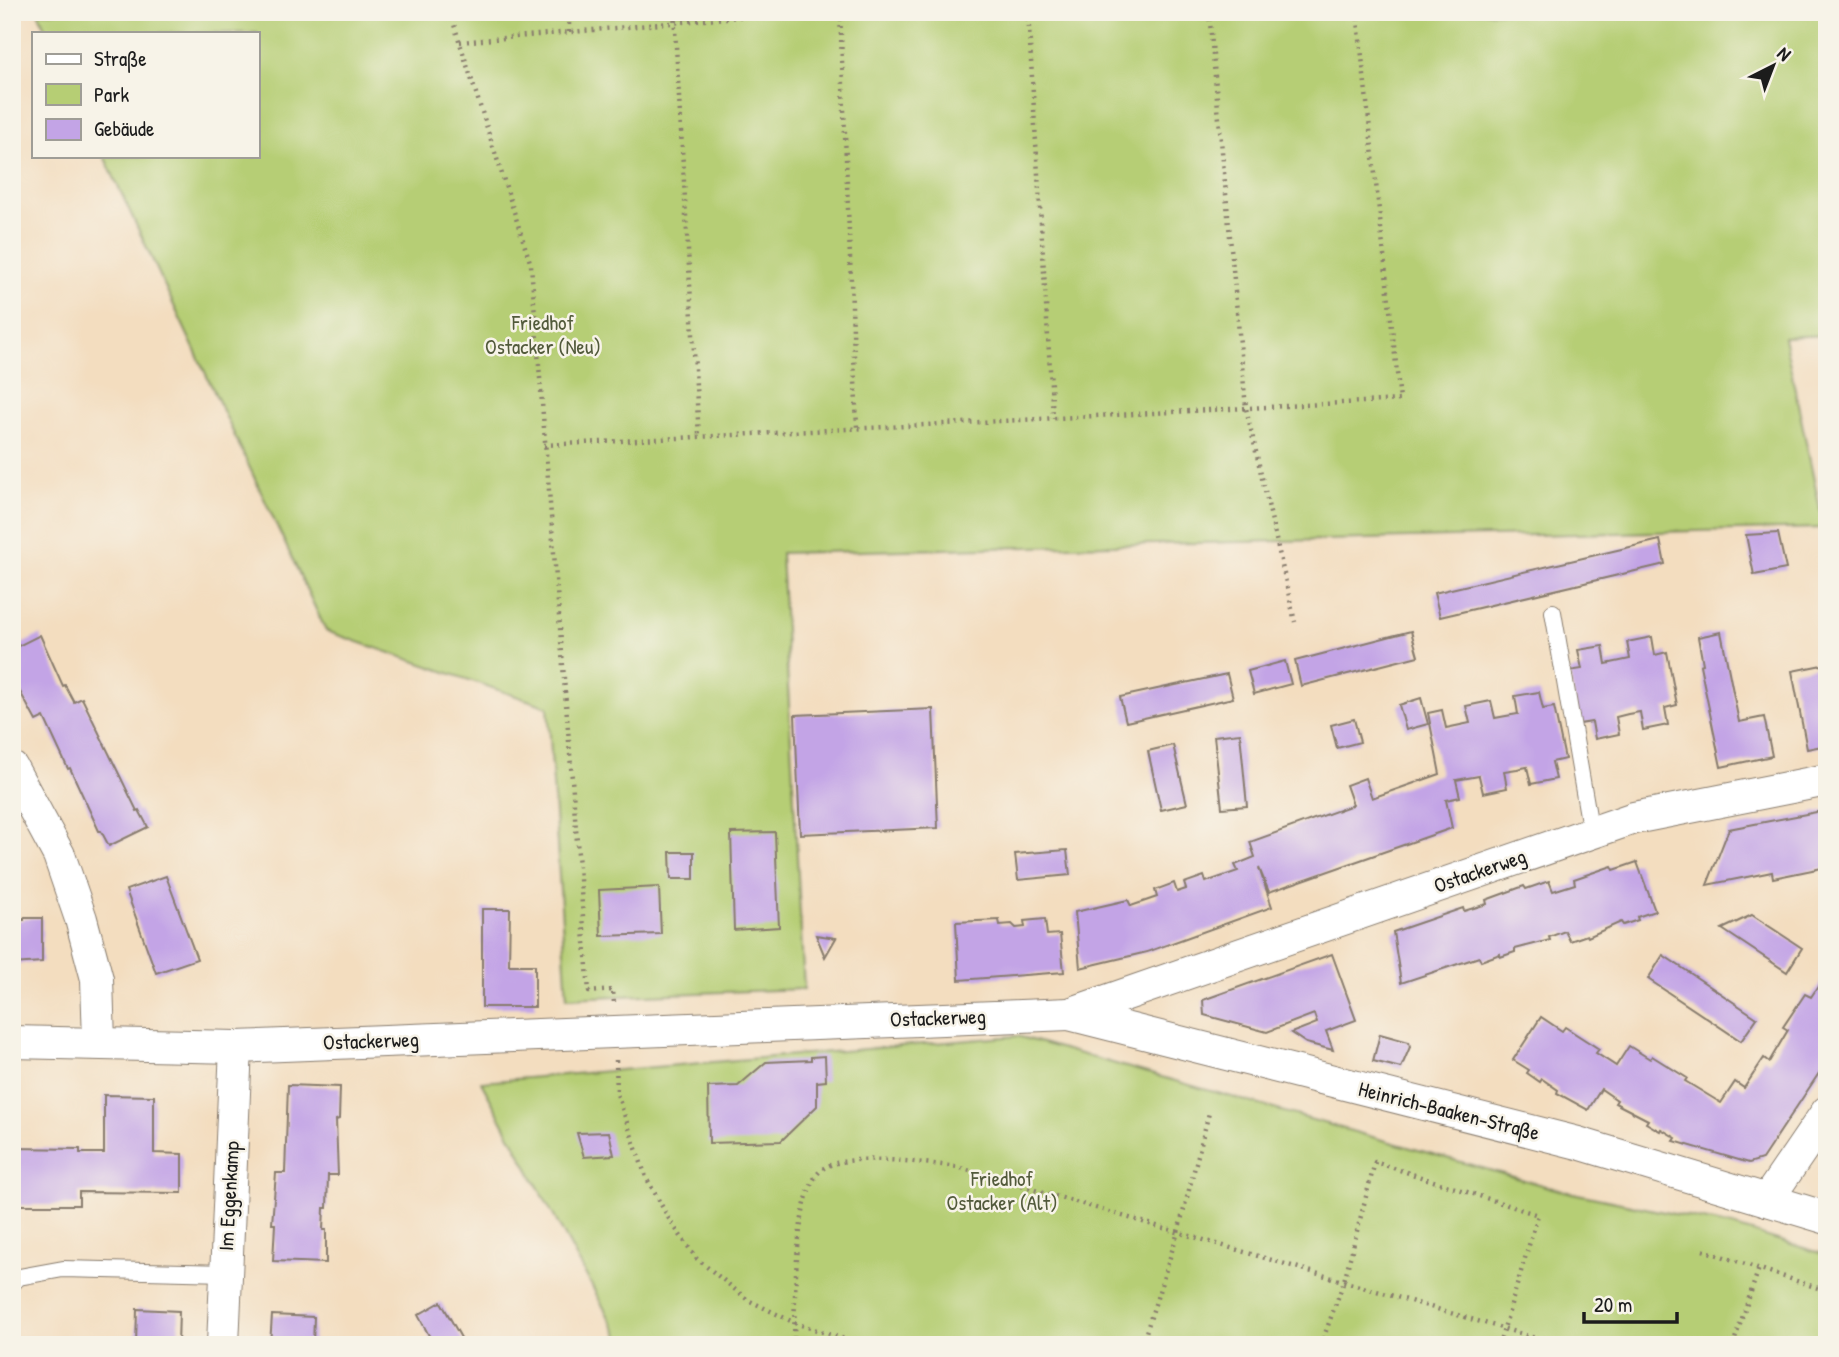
<svg xmlns="http://www.w3.org/2000/svg" width="1839" height="1357" viewBox="0 0 1839 1357" font-family="'Patrick Hand',sans-serif">
	<style>
		.green { fill: #b6ce74; stroke: #697548; stroke-width: 2 }
		.building { fill: #c3a4e6 }
		.lines { fill: none; stroke-linecap: round; stroke-linejoin: round }
		.lane-casing { stroke: #887c6e; stroke-width: 18 }
		.street-casing { stroke: #887c6e; stroke-width: 34 }
		.path { stroke: #887c6e; stroke-width: 4.5; stroke-dasharray: 2 5; stroke-linecap: butt }
		.lane { stroke: #fff; stroke-width: 16 }
		.street { stroke: #fff; stroke-width: 32 }
		.labels { text-anchor: middle; stroke-width: 5; stroke-linejoin: round; paint-order: stroke }
		.park-label { font-size: 21px; fill: #525a3b; stroke: #f7f3e8 }
		.street-label { font-size: 21px; fill: #1c1c1c; stroke: #f7f3e8 }
	</style>
	<rect width="100%" height="100%" fill="#f7f3e8"/>
	<filter id="ink" filterUnits="userSpaceOnUse"><feTurbulence type="fractalNoise" baseFrequency=".0143" numOctaves="2"/><feDisplacementMap in="SourceGraphic" scale="14" xChannelSelector="R" yChannelSelector="G"/><feConvolveMatrix kernelMatrix="1 2 1 2 8 2 1 2 1" color-interpolation-filters="sRGB"/></filter>
	<filter id="wash" filterUnits="userSpaceOnUse"><feTurbulence type="fractalNoise" baseFrequency=".00686" numOctaves="4" result="noise"/><feDisplacementMap in="SourceGraphic" scale="28" xChannelSelector="R" yChannelSelector="G"/><feGaussianBlur stdDeviation="1.57" result="paint"/><feColorMatrix in="noise" values="0 0 0 0 0 0 0 0 0 0 0 0 0 0 0 0 0 1.4 0 .05"/><feComposite in="paint" operator="in"/></filter>
	<g filter="url(#wash)">
		<rect width="100%" height="100%" fill="#f3ddbf"/>
		<g class="green">
			<polygon points="38,12 1827,12 1827,335 1784,337 1824,528 781,553 804,989 567,998 548,707 326,631 104,156 257,156 257,33 47,33"/>
			<polygon points="1017,1036 1563,1191 1732,1226 1827,1255 1827,1345 624,1345 481,1082"/>
		</g>
		<g id="blocks">
			<g class="building">
				<polygon points="1778,533 1786,569 1754,575 1746,535"/>
				<polygon points="1660,540 1665,564 1440,617 1434,593"/>
				<polygon points="1411,631 1418,656 1301,686 1295,661"/>
				<polygon points="1721,632 1739,722 1764,717 1772,756 1721,767 1700,665 1703,664 1698,637"/>
				<polygon points="40,635 63,686 65,685 74,702 82,698 137,811 139,810 148,827 109,846 101,831 99,831 70,768 68,769 44,717 36,721 12,677 12,649"/>
				<polygon points="1652,637 1655,655 1667,652 1677,705 1665,708 1668,725 1643,730 1640,712 1628,714 1616,717 1619,734 1595,739 1592,722 1579,724 1569,671 1582,669 1578,650 1603,646 1606,664 1630,659 1627,642"/>
				<polygon points="1285,661 1291,684 1254,694 1248,671"/>
				<polygon points="1827,664 1827,684 1822,685 1827,702 1827,745 1807,749 1792,671"/>
				<polygon points="1227,674 1233,698 1126,722 1120,697"/>
				<polygon points="1539,692 1543,709 1554,707 1565,759 1552,762 1556,779 1531,784 1527,767 1517,769 1504,771 1507,788 1483,793 1479,776 1456,780 1460,797 1446,800 1452,828 1269,892 1259,868 1272,907 1147,952 1080,968 1075,912 1128,900 1131,906 1157,897 1155,890 1174,883 1177,892 1186,889 1184,883 1204,876 1206,882 1238,871 1235,865 1255,857 1250,842 1353,805 1346,785 1365,778 1372,798 1440,774 1428,713 1442,710 1446,728 1470,723 1466,706 1491,701 1495,718 1506,716 1518,714 1515,696"/>
				<polygon points="1421,698 1428,724 1406,730 1399,705"/>
				<polygon points="933,709 938,828 800,834 795,715"/>
				<polygon points="1354,719 1360,742 1337,748 1331,725"/>
				<polygon points="1240,733 1247,806 1222,808 1214,736"/>
				<polygon points="1173,745 1187,804 1161,810 1148,751"/>
				<polygon points="1827,810 1827,867 1773,878 1772,872 1707,885 1729,829"/>
				<polygon points="775,832 779,927 734,930 731,833"/>
				<polygon points="1067,850 1070,875 1018,880 1015,854"/>
				<polygon points="670,852 694,852 694,879 671,879"/>
				<polygon points="1637,862 1655,911 1637,917 1638,920 1623,925 1621,922 1588,937 1587,935 1570,941 1565,931 1549,937 1550,940 1515,949 1515,952 1500,957 1500,954 1481,961 1479,957 1401,983 1393,932 1463,908 1464,911 1487,904 1486,900 1524,886 1526,889 1549,881 1553,891 1575,884 1574,879 1612,866 1614,870"/>
				<polygon points="166,876 197,959 156,973 126,890"/>
				<polygon points="659,887 661,934 601,936 599,890"/>
				<polygon points="482,909 510,909 509,965 535,965 535,1007 482,1007"/>
				<polygon points="1752,915 1802,948 1787,972 1722,929"/>
				<polygon points="24,918 42,918 42,962 12,964 12,920 24,920"/>
				<polygon points="1045,919 1047,935 1060,934 1064,972 959,980 956,922 999,920 1000,925 1012,924 1016,928 1025,927 1024,921"/>
				<polygon points="816,935 836,938 825,957"/>
				<polygon points="1332,954 1356,1020 1326,1031 1333,1050 1306,1043 1291,1033 1317,1023 1314,1014 1267,1032 1204,1015 1203,1000"/>
				<polygon points="1663,955 1757,1018 1741,1041 1648,979"/>
				<polygon points="1827,973 1827,1061 1762,1159 1749,1163 1674,1141 1676,1138 1661,1129 1660,1131 1646,1123 1648,1120 1615,1103 1617,1100 1601,1089 1588,1110 1557,1093 1558,1090 1542,1079 1540,1082 1527,1073 1529,1070 1513,1060 1541,1017 1562,1031 1565,1027 1599,1049 1596,1053 1616,1066 1629,1046 1650,1059 1652,1056 1687,1078 1685,1081 1721,1103 1735,1082 1744,1088 1764,1058 1769,1062 1788,1030 1783,1027 1805,994 1811,997"/>
				<polygon points="1380,1034 1409,1042 1410,1047 1401,1068 1373,1061"/>
				<polygon points="825,1056 826,1081 817,1082 817,1106 781,1141 709,1143 708,1087 738,1086 766,1062 811,1060 811,1057"/>
				<polygon points="288,1085 340,1087 339,1119 336,1120 338,1175 328,1175 327,1208 324,1208 323,1230 326,1230 326,1263 273,1261 275,1224 272,1224 276,1173 285,1173"/>
				<polygon points="104,1095 154,1096 154,1153 182,1154 182,1193 79,1192 79,1205 12,1205 12,1148 80,1149 80,1153 104,1153"/>
				<polygon points="609,1132 614,1155 584,1157 577,1133"/>
				<polygon points="441,1302 465,1345 434,1345 418,1315"/>
				<polygon points="137,1309 179,1311 178,1345 136,1345"/>
				<polygon points="272,1315 314,1317 313,1345 270,1345"/>
			</g>
		</g>
	</g>
	<g filter="url(#ink)">
		<use href="#blocks" fill-opacity="0" stroke="#887c6e" stroke-width="2"/>
		<g class="lines">
			<g class="lane-casing">
				<g id="lane">
					<polyline points="1553,612 1591,833"/>
					<polyline points="12,1284 19,1277 63,1269 226,1273"/>
				</g>
			</g>
			<g class="street-casing">
				<g id="street">
					<polyline points="12,768 59,855 81,919 97,979 99,1042"/>
					<polyline points="1069,1014 1578,1143 1827,1218"/>
					<polyline points="12,1042 236,1047 1069,1014 1634,818 1827,780"/>
					<polyline points="1767,1200 1827,1112"/>
					<polyline points="223,1345 236,1047"/>
				</g>
			</g>
			<g class="path">
				<polyline points="450,12 531,265 589,992 613,990 614,1003"/>
				<polyline points="674,12 699,437"/>
				<polyline points="840,12 857,429"/>
				<polyline points="1028,12 1053,418"/>
				<polyline points="1209,12 1246,408 1295,622"/>
				<polyline points="569,32 569,12"/>
				<polyline points="460,42 793,12"/>
				<polyline points="544,445 1400,400 1357,12"/>
				<polyline points="616,1060 617,1094 646,1177 669,1219 696,1258 748,1300 795,1323 863,1345"/>
				<polyline points="1703,1250 1827,1291"/>
				<path d="M794,1345C795,1310 793,1186 824,1168C850,1152 926,1163 957,1167L1559,1345"/>
				<polyline points="1142,1345 1178,1232 1209,1113"/>
				<polyline points="1321,1345 1344,1281 1375,1162 1538,1215 1499,1345"/>
				<polyline points="1733,1345 1759,1268"/>
			</g>
			<use href="#lane" class="lane"/>
			<use href="#street" class="street"/>
		</g>
	</g>
	<g class="labels">
		<g class="park-label">
			<text x="543" y="330">Friedhof<tspan x="543" dy="24">Ostacker (Neu)</tspan></text>
			<text x="1002" y="1186">Friedhof<tspan x="1002" dy="24">Ostacker (Alt)</tspan></text>
		</g>
		<g class="street-label">
			<text transform="translate(1480 871) rotate(-19)" y="7">Ostackerweg</text>
			<text transform="translate(938 1018) rotate(-2)" y="7">Ostackerweg</text>
			<text transform="translate(371 1041) rotate(-2)" y="7">Ostackerweg</text>
			<text transform="translate(1449 1111) rotate(14)" y="7">Heinrich-Baaken-Straße</text>
			<text transform="translate(229 1196) rotate(-87)" y="7">Im Eggenkamp</text>
		</g>
	</g>
	<rect width="1839" height="1357" fill="none" stroke="#f7f3e8" stroke-width="42"/>
	<rect x="32" y="32" width="228" height="126" fill="#f7f3e8" stroke="#9f9d96" stroke-width="2"/>
	<rect x="46" y="54" width="35" height="10" fill="#ffffff" stroke="#9f9d96" stroke-width="2"/>
	<text x="94" y="66" font-size="21" fill="#1c1c1c">Straße</text>
	<rect x="46" y="84" width="35" height="21" fill="#b6ce74" stroke="#9f9d96" stroke-width="2"/>
	<text x="94" y="102" font-size="21" fill="#1c1c1c">Park</text>
	<rect x="46" y="119" width="35" height="21" fill="#c3a4e6" stroke="#9f9d96" stroke-width="2"/>
	<text x="94" y="136" font-size="21" fill="#1c1c1c">Gebäude</text>
	<g transform="translate(1773 66) rotate(42)" stroke="#f7f3e8" stroke-width="5" paint-order="stroke">
	<path d="M0-5L12 26L0 18L-12 26Z" fill="#1c1c1c"/>
	<text y="-10" font-size="19" font-weight="bold" text-anchor="middle" fill="#1c1c1c">N</text>
	</g>
	<path d="M1584 1312v10h93v-10" fill="none" stroke="#1c1c1c" stroke-width="3.5"/>
	<text x="1594" y="1312" font-size="21" fill="#1c1c1c" stroke="#f7f3e8" stroke-width="5" paint-order="stroke">20 m</text>
</svg>
